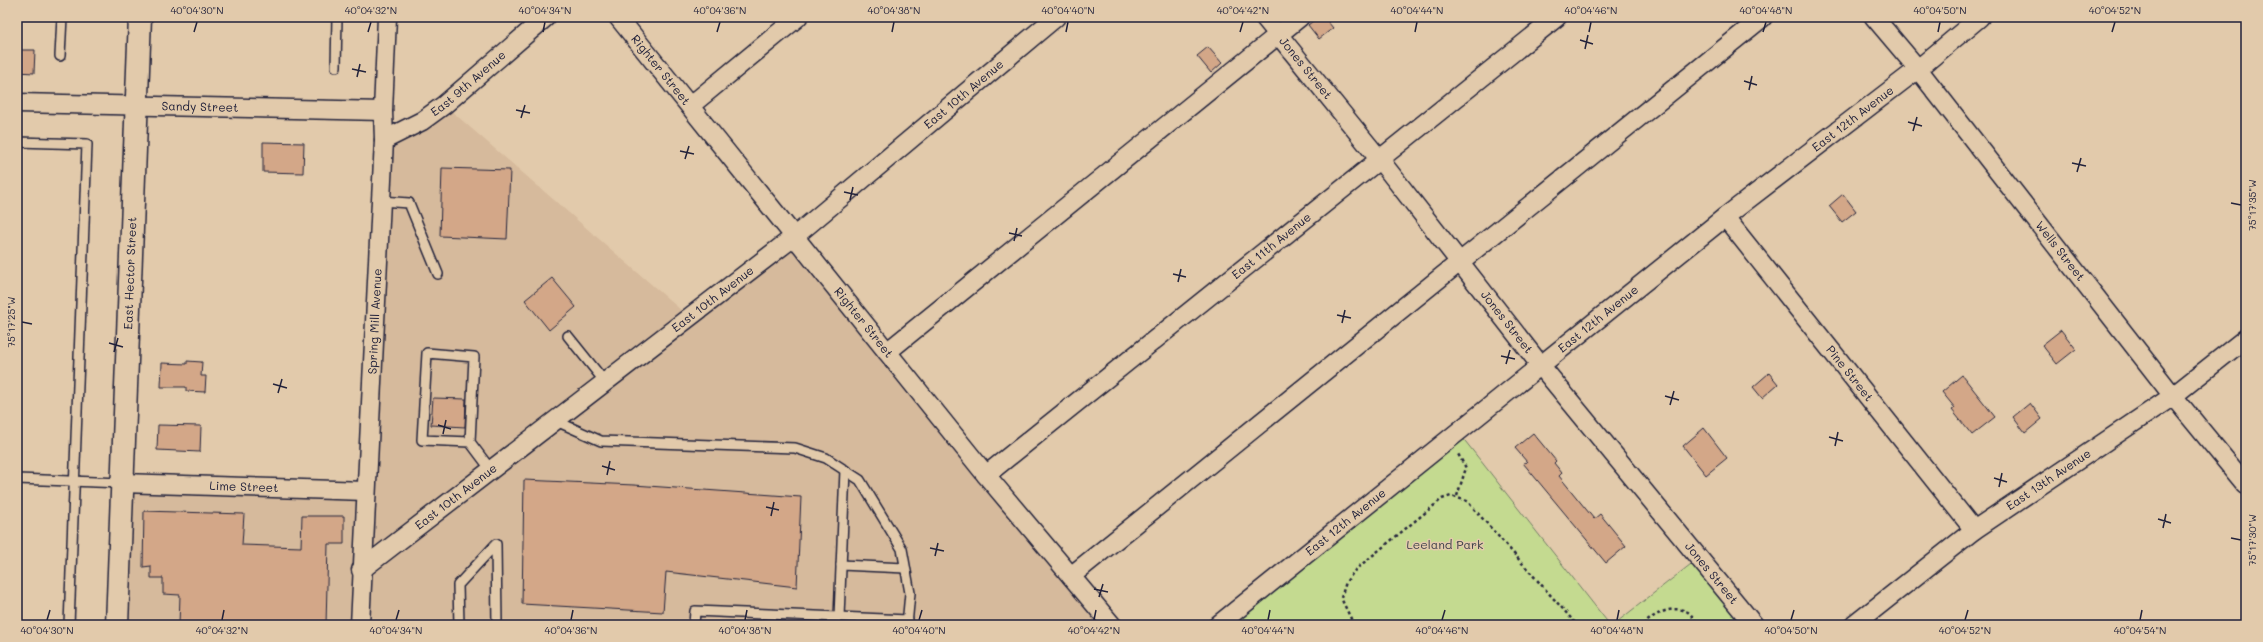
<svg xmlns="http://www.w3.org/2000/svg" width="2263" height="642" viewBox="0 0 2263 642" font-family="Mali,sans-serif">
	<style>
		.built { fill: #d6ba9c }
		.green { fill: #c4da90; stroke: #737e66 }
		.building { fill: #d3a788; stroke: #22223b }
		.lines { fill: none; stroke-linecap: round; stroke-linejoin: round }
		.service-casing { stroke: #22223b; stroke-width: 12 }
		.minor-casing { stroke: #22223b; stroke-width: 21 }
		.secondary-casing { stroke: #22223b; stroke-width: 25 }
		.path { stroke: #22223b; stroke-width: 2.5; stroke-dasharray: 3 3; stroke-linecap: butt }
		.service { stroke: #e2caab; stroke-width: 9 }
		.minor { stroke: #e2caab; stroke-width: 18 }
		.secondary { stroke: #e2caab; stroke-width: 22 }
		.ticks { fill: none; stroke: #22223b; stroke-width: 1.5 }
		.labels { text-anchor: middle; stroke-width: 3; stroke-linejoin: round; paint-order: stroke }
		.street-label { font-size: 12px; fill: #22223b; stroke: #e2caab }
		.park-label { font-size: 12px; fill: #3a3e48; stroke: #e2caab }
		.neatline { fill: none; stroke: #22223b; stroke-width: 1.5 }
		.ticks-label { font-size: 10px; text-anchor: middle; fill: #22223b }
	</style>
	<rect width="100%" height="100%" fill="#e2caab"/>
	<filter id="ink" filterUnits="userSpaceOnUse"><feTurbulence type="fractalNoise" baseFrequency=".025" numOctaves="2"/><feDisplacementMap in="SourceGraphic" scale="8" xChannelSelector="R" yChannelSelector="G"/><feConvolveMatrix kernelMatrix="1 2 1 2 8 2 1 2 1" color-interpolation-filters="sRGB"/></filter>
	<g filter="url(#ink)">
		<polygon class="built" points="441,102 689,317 795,236 1112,625 117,625 122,483 366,491 382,151"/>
		<g class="green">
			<polygon points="1458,432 1610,625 1218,625"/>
			<polygon points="1700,557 1754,625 1613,625"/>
		</g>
		<g class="building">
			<polygon points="1318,17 1324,17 1333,28 1319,39 1308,25"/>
			<polygon points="1208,47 1222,63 1211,73 1197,56"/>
			<polygon points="17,50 35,50 34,73 17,72"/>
			<polygon points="263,142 304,143 303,173 263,172"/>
			<polygon points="442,168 510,170 507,239 440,236"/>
			<polygon points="1843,194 1856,211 1842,222 1829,206"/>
			<polygon points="552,278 576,307 549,330 525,300"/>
			<polygon points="2061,330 2076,349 2057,364 2042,345"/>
			<polygon points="187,361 202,362 201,376 206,376 205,392 186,391 186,387 161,387 162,363 187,364"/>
			<polygon points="1769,373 1778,384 1762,398 1753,387"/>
			<polygon points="1962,375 1995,417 1972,435 1952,410 1955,408 1942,392"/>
			<polygon points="433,398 466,399 465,427 431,425"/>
			<polygon points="2030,403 2042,419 2025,433 2013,417"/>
			<polygon points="158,425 201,426 200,452 157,450"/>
			<polygon points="1704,428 1727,458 1706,475 1683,446"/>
			<polygon points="1533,433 1556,461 1554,463 1562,473 1559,476 1594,519 1600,514 1626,546 1606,563 1523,463 1527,462 1515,448"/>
			<polygon points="524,480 634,485 801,497 797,587 666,572 663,612 522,604"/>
			<polygon points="144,511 244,514 242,545 301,547 302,516 344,516 344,544 328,544 326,625 179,625 180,595 163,594 163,578 151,578 151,566 143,567"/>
		</g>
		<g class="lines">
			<g class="service-casing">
				<g id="service">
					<polyline points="60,56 62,17"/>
					<polyline points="336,67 337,17"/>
					<polyline points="17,142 87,144 69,625"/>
					<polyline points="381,201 409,203 438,274"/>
					<polyline points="568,336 605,382"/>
					<polyline points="556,421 601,441 795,448 826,458 860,480 902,549 910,593 907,625"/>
					<polyline points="470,442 474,357 427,353 422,440 470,442 491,470"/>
					<polyline points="17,479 122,483"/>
					<polyline points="841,565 905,568"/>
					<polyline points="839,617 845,470"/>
					<polyline points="459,625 458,585 496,544 497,625"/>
					<polyline points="694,625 695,611 908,620"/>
				</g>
			</g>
			<g class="minor-casing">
				<g id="minor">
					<path id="s1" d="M618,17L986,475L1112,625"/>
					<path id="s2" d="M1264,17L1380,160L1541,366L1754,625"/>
					<path id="s3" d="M1874,17L1918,69L2173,396L2246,485"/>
					<path id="s4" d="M17,103L383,111"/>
					<polyline points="690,106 798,17"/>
					<path id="s5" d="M384,140L422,121L444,105L546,17"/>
					<path id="s6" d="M1725,217L1974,530"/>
					<polyline points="887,352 1300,17"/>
					<path id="s7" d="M986,475L1557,17"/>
					<path id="s8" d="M122,483L366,491"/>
					<path id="s9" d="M361,570L795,236L1056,17"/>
					<polyline points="1071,576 1763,17"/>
					<path id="s10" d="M360,625L384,140L383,111L387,17"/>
					<path id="s11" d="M1218,625L1725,217L1918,69L1980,17"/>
					<path id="s12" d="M1854,625L1974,530L2173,396L2246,338"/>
				</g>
			</g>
			<g class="secondary-casing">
				<g id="secondary">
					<path id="s13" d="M117,625L140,17"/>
				</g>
			</g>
			<g class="path">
				<polyline points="1457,496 1466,468 1458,454"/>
				<polyline points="1354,625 1341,598 1346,582 1356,569 1442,499 1451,496 1467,501 1577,625"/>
				<path d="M1643,625C1653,615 1670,605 1686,611C1691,613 1695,621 1699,625"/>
			</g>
			<use href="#service" class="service"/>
			<use href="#minor" class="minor"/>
			<use href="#secondary" class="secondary"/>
		</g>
	</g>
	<path class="ticks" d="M194,32L197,22M368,32L371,22M543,32L545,22M717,32L720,22M892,32L894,22M1066,32L1068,22M1240,32L1243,22M1415,32L1417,22M1589,32L1591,22M1763,32L1766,22M1938,32L1940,22M2112,32L2115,22M1580,40L1593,44M1585,49L1588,35M352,69L366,72M357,77L360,64M1744,81L1757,85M1749,90L1752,76M516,110L530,113M521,118L525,105M1908,122L1922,126M1913,131L1917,117M680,151L694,154M685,159L689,146M2072,163L2086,166M2077,172L2081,158M844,192L858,195M850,200L853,187M2231,203L2241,205M1009,233L1022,236M1014,241L1017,228M1173,274L1186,277M1178,282L1181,269M1337,315L1351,318M22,322L32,324M1342,323L1345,310M109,343L123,347M114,352L118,338M1501,356L1515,359M1506,364L1510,350M273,384L287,388M278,393L282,379M1665,396L1679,400M1670,405L1674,391M438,425L451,429M443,434L446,420M1829,437L1843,441M1835,446L1838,432M602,466L615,470M607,475L610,461M1994,478L2007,482M1999,487L2002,473M766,507L779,510M771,516L774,502M2158,519L2171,523M2163,528L2166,514M2231,538L2241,540M930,548L944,551M935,556L938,543M1094,589L1108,592M1099,597L1103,584M47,620L50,610M222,620L224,610M396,620L399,610M571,620L573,610M745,620L747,610M919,620L922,610M1094,620L1096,610M1268,620L1270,610M1442,620L1445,610M1617,620L1619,610M1791,620L1794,610M1965,620L1968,610M2140,620L2142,610"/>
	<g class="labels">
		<g class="street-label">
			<text dy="4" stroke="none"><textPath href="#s2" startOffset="66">Jones Street</textPath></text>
			<text dy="4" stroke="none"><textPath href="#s1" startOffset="68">Righter Street</textPath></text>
			<text dy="4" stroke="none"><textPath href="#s5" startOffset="102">East 9th Avenue</textPath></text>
			<text dy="4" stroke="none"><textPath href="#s9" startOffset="768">East 10th Avenue</textPath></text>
			<text dy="4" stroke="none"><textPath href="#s4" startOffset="183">Sandy Street</textPath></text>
			<text dy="4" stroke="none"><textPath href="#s11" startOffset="812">East 12th Avenue</textPath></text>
			<text dy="4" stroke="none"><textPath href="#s7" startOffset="366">East 11th Avenue</textPath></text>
			<text dy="4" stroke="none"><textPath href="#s3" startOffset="299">Wells Street</textPath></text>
			<text dy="4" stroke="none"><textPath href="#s13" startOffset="352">East Hector Street</textPath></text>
			<text dy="4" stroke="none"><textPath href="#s9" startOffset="444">East 10th Avenue</textPath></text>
			<text dy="4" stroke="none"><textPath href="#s11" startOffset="488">East 12th Avenue</textPath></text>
			<text dy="4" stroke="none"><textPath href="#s10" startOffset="304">Spring Mill Avenue</textPath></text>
			<text dy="4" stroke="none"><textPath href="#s1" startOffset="392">Righter Street</textPath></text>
			<text dy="4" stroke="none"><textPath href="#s2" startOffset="390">Jones Street</textPath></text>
			<text dy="4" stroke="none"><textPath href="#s6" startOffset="200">Pine Street</textPath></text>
			<text dy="4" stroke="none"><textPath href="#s12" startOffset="243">East 13th Avenue</textPath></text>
			<text dy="4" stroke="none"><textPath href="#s8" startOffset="122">Lime Street</textPath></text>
			<text dy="4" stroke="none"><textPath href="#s9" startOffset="120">East 10th Avenue</textPath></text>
			<text dy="4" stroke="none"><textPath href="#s11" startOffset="164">East 12th Avenue</textPath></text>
			<text dy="4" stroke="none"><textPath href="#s2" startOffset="714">Jones Street</textPath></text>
		</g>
		<g class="park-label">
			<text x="1445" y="549">Leeland Park</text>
		</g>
	</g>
	<rect width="2263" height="642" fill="none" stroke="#e2caab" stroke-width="44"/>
	<rect x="22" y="22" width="2219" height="598" class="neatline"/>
	<g class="ticks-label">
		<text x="197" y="14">40°04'30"N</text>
		<text x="371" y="14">40°04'32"N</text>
		<text x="545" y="14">40°04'34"N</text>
		<text x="720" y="14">40°04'36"N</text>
		<text x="894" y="14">40°04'38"N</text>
		<text x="1068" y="14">40°04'40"N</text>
		<text x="1243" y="14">40°04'42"N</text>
		<text x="1417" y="14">40°04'44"N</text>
		<text x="1591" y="14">40°04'46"N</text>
		<text x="1766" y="14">40°04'48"N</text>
		<text x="1940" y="14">40°04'50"N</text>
		<text x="2115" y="14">40°04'52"N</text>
		<text transform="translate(2252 205) rotate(-90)" y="4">75°17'35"W</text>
		<text transform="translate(11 322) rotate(-90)" y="4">75°17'25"W</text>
		<text transform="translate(2252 540) rotate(-90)" y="4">75°17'30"W</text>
		<text x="47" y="634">40°04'30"N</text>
		<text x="222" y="634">40°04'32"N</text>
		<text x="396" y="634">40°04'34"N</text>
		<text x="571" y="634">40°04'36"N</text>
		<text x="745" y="634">40°04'38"N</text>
		<text x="919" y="634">40°04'40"N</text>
		<text x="1094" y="634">40°04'42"N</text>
		<text x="1268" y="634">40°04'44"N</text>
		<text x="1442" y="634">40°04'46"N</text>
		<text x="1617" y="634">40°04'48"N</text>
		<text x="1791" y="634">40°04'50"N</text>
		<text x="1965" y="634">40°04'52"N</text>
		<text x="2140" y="634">40°04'54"N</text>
	</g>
</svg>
